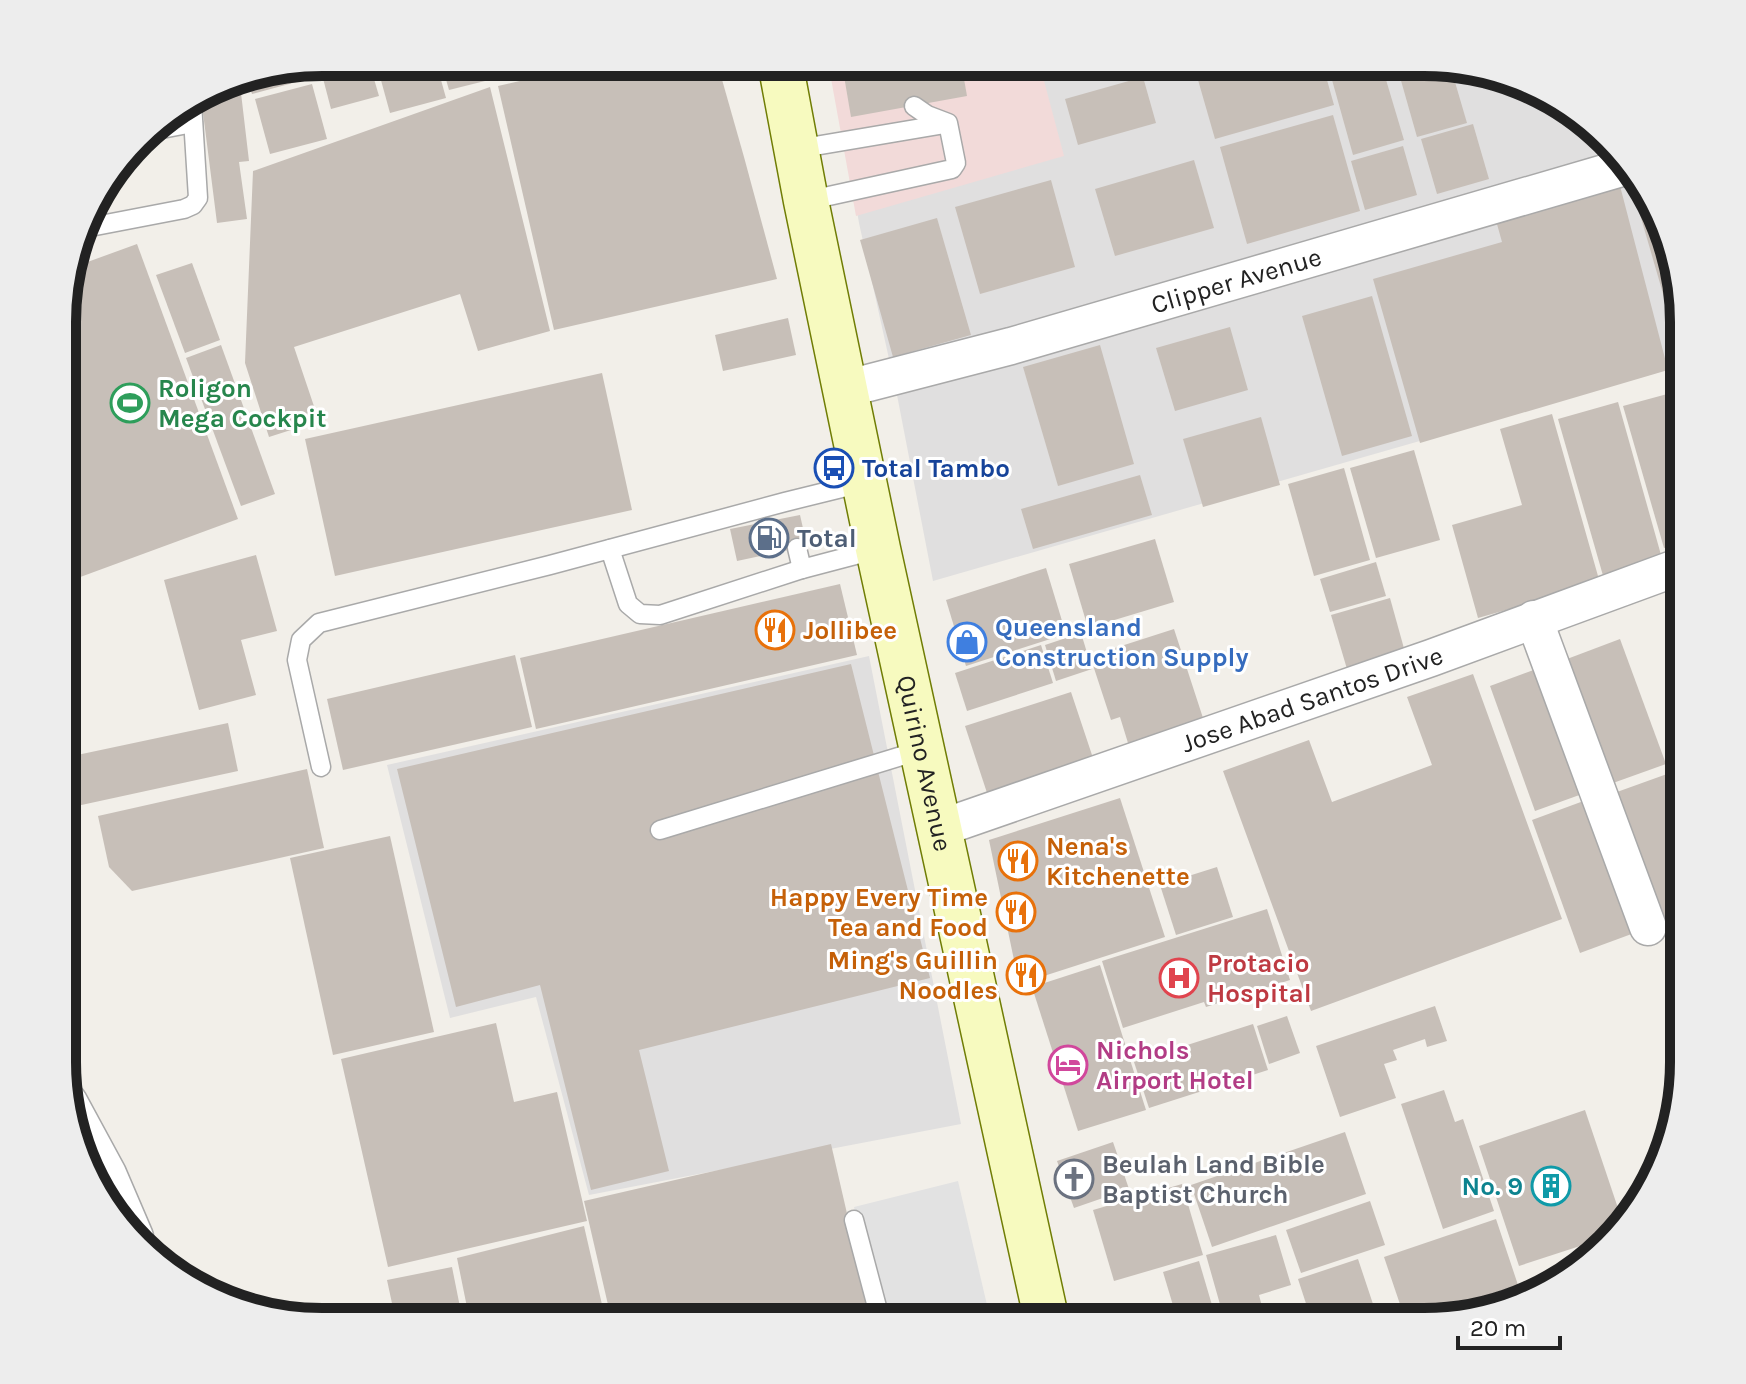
<svg xmlns="http://www.w3.org/2000/svg" width="1746" height="1384" viewBox="0 0 1746 1384" font-family="Karla,sans-serif">
	<style>
		.residential { fill: #e0dfdf }
		.commercial { fill: #f2dad9 }
		.parking { fill: #e2e2e2 }
		.building { fill: #c7bfb8 }
		.lines { fill: none; stroke-linecap: round; stroke-linejoin: round }
		.service-casing { stroke: #a9a9a9; stroke-width: 21 }
		.minor-casing { stroke: #a9a9a9; stroke-width: 39 }
		.secondary-casing { stroke: #707d05; stroke-width: 47 }
		.service { stroke: #fff; stroke-width: 18 }
		.minor { stroke: #fff; stroke-width: 36 }
		.secondary { stroke: #f7fabf; stroke-width: 44 }
		.labels { text-anchor: middle; stroke-width: 6; stroke-linejoin: round; paint-order: stroke }
		.street-label { font-size: 26px; fill: #222; stroke: #fff }
		.leisure-label { font-size: 26px; font-weight: bold; fill: #27864d; stroke: #fff; text-anchor: start }
		.transit-label { font-size: 26px; font-weight: bold; fill: #164399; stroke: #fff; text-anchor: start }
		.service-label { font-size: 26px; font-weight: bold; fill: #4e5e75; stroke: #fff; text-anchor: start }
		.shop-label { font-size: 26px; font-weight: bold; fill: #366cbe; stroke: #fff; text-anchor: start }
		.food-label { font-size: 26px; font-weight: bold; fill: #c56008; stroke: #fff; text-anchor: start }
		.health-label { font-size: 26px; font-weight: bold; fill: #be3a42; stroke: #fff; text-anchor: start }
		.hotel-label { font-size: 26px; font-weight: bold; fill: #b23c85; stroke: #fff; text-anchor: start }
		.worship-label { font-size: 26px; font-weight: bold; fill: #5b616d; stroke: #fff; text-anchor: start }
		.culture-label { font-size: 26px; font-weight: bold; fill: #0d838f; stroke: #fff; text-anchor: end }
		.rim { fill: none; stroke: #222; stroke-width: 10 }
	</style>
	<rect width="100%" height="100%" fill="#f2efe9"/>
	<g class="residential">
		<polygon points="832,62 1440,63 1524,82 1596,127 1664,222 1684,322 1684,365 933,581 897,395 859,223"/>
		<polygon points="869,656 961,1124 589,1195 536,997 450,1018 387,765"/>
	</g>
	<polygon class="commercial" points="828,62 1039,62 1064,156 856,216"/>
	<polygon class="parking" points="958,1181 991,1322 881,1322 854,1207"/>
	<g class="building">
		<polygon points="369,62 379,96 331,109 319,63"/>
		<polygon points="420,62 436,62 446,98 390,113 379,73"/>
		<polygon points="441,62 497,62 501,77 449,90"/>
		<polygon points="601,62 717,62 744,157 777,279 554,330 498,86"/>
		<polygon points="919,62 961,62 967,96 851,117 844,76"/>
		<polygon points="1096,62 1135,62 1135,63 1099,74"/>
		<polygon points="1206,62 1322,62 1334,105 1215,139 1194,66"/>
		<polygon points="1327,62 1381,63 1404,140 1353,155"/>
		<polygon points="1396,63 1440,63 1450,65 1467,123 1417,137"/>
		<polygon points="300,66 304,80 252,94 246,75"/>
		<polygon points="239,76 249,161 239,162 247,219 217,223 201,97"/>
		<polygon points="1143,77 1156,123 1078,145 1065,99"/>
		<polygon points="312,84 327,139 270,154 255,99"/>
		<polygon points="490,87 550,331 478,351 460,294 294,347 319,421 269,437 245,363 253,171"/>
		<polygon points="1333,115 1360,211 1247,244 1220,147"/>
		<polygon points="1473,124 1489,179 1437,194 1421,139"/>
		<polygon points="1403,146 1417,195 1365,210 1351,161"/>
		<polygon points="1194,160 1214,228 1115,256 1095,189"/>
		<polygon points="1051,180 1075,267 980,294 955,207"/>
		<polygon points="1619,182 1668,370 1420,443 1373,279 1502,242 1495,217"/>
		<polygon points="1653,207 1664,222 1680,300 1666,304 1639,211"/>
		<polygon points="937,218 971,335 893,357 860,240"/>
		<polygon points="137,244 238,519 64,583 64,288 71,268"/>
		<polygon points="192,263 220,340 185,353 156,275"/>
		<polygon points="1372,296 1412,436 1342,456 1302,316"/>
		<polygon points="788,318 796,355 723,371 715,335"/>
		<polygon points="1230,327 1248,390 1175,411 1156,348"/>
		<polygon points="221,345 275,494 241,506 186,358"/>
		<polygon points="1100,345 1134,464 1058,486 1023,367"/>
		<polygon points="602,373 632,510 335,576 305,439"/>
		<polygon points="1682,390 1684,396 1684,542 1664,548 1623,406"/>
		<polygon points="1618,402 1663,562 1604,579 1558,419"/>
		<polygon points="1552,414 1600,583 1478,618 1452,525 1522,505 1500,429"/>
		<polygon points="1261,417 1280,485 1203,507 1183,439"/>
		<polygon points="1414,450 1440,540 1376,558 1350,468"/>
		<polygon points="1344,468 1370,560 1314,576 1288,484"/>
		<polygon points="1140,475 1152,515 1033,549 1021,509"/>
		<polygon points="800,515 807,546 737,561 730,529"/>
		<polygon points="1155,539 1174,602 1088,628 1069,564"/>
		<polygon points="256,555 277,631 241,640 256,695 199,710 164,580"/>
		<polygon points="1376,562 1386,596 1330,612 1320,579"/>
		<polygon points="1046,568 1066,634 966,666 946,600"/>
		<polygon points="840,584 857,655 536,729 520,658"/>
		<polygon points="1390,598 1405,652 1347,669 1331,615"/>
		<polygon points="1174,629 1203,718 1128,743 1120,717 1111,720 1090,656"/>
		<polygon points="1081,633 1092,669 1056,681 1045,645"/>
		<polygon points="1620,639 1666,764 1613,783 1567,659"/>
		<polygon points="1041,645 1053,683 967,711 955,673"/>
		<polygon points="515,655 532,727 343,770 327,699"/>
		<polygon points="851,664 930,978 639,1050 669,1171 591,1190 540,985 456,1007 397,769"/>
		<polygon points="1539,668 1585,793 1535,811 1490,686"/>
		<polygon points="1473,674 1562,919 1311,1011 1223,771 1309,740 1332,802 1432,765 1407,697"/>
		<polygon points="1071,692 1095,764 991,805 965,726"/>
		<polygon points="228,723 238,771 63,809 63,758"/>
		<polygon points="307,769 324,848 132,891 109,867 98,816"/>
		<polygon points="1667,774 1684,819 1684,916 1666,922 1617,792"/>
		<polygon points="1120,798 1165,937 1019,984 989,840"/>
		<polygon points="1589,799 1637,932 1580,953 1532,820"/>
		<polygon points="390,836 434,1032 333,1055 290,858"/>
		<polygon points="1217,867 1233,917 1176,935 1160,885"/>
		<polygon points="1267,909 1290,980 1206,1007 1204,1002 1123,1028 1102,961"/>
		<polygon points="1100,965 1146,1110 1078,1131 1032,987"/>
		<polygon points="1435,1006 1447,1041 1427,1047 1425,1039 1393,1050 1397,1060 1384,1064 1396,1098 1340,1117 1316,1046"/>
		<polygon points="1287,1016 1300,1053 1269,1064 1257,1026"/>
		<polygon points="496,1023 514,1102 557,1092 587,1221 388,1267 341,1059"/>
		<polygon points="1253,1024 1268,1070 1149,1108 1134,1062"/>
		<polygon points="1444,1090 1455,1122 1463,1119 1494,1211 1443,1229 1401,1104"/>
		<polygon points="1585,1110 1624,1226 1620,1233 1519,1266 1479,1146"/>
		<polygon points="1345,1132 1366,1194 1212,1247 1191,1185"/>
		<polygon points="1113,1142 1129,1189 1074,1208 1057,1161"/>
		<polygon points="831,1144 872,1322 612,1322 584,1201"/>
		<polygon points="1182,1184 1203,1255 1114,1281 1093,1210"/>
		<polygon points="1370,1201 1385,1245 1301,1273 1286,1230"/>
		<polygon points="1496,1219 1518,1285 1406,1322 1384,1257"/>
		<polygon points="584,1226 606,1322 470,1322 457,1258"/>
		<polygon points="1276,1235 1291,1285 1259,1295 1264,1314 1236,1322 1225,1322 1206,1255"/>
		<polygon points="1358,1259 1379,1322 1312,1322 1298,1279"/>
		<polygon points="1199,1261 1217,1322 1178,1322 1163,1272"/>
		<polygon points="452,1267 463,1322 396,1322 387,1280"/>
	</g>
	<g class="lines">
		<g class="service-casing">
			<g id="service">
				<polyline points="903,62 903,65"/>
				<polyline points="146,132 193,123"/>
				<polyline points="797,149 945,124"/>
				<polyline points="806,201 952,169 956,163 948,123 927,115 914,106"/>
				<polyline points="85,228 184,209 193,205 198,198 192,103"/>
				<polyline points="797,548 802,569 878,549"/>
				<polyline points="610,549 628,604 640,614 660,615 802,569"/>
				<polyline points="321,767 297,660 301,640 319,623 550,565 785,502 866,482"/>
				<polyline points="660,830 921,750"/>
				<polyline points="854,1220 881,1322"/>
			</g>
		</g>
		<g class="minor-casing">
			<g id="minor">
				<path id="s1" d="M845,389L1011,346L1625,167"/>
				<polyline points="1534,619 1648,927"/>
				<path id="s2" d="M938,829L1431,658L1684,565"/>
				<polyline points="69,1102 108,1174 135,1237"/>
			</g>
		</g>
		<g class="secondary-casing">
			<g id="secondary">
				<path id="s3" d="M780,62L806,201L878,549L1047,1322"/>
			</g>
		</g>
		<use href="#service" class="service"/>
		<use href="#minor" class="minor"/>
		<use href="#secondary" class="secondary"/>
	</g>
	<defs>
		<g id="stadium-ring" transform="scale(2)"><circle r="9.5" fill="#fff" stroke="#2e9e5b" stroke-width="1.5"/><path d="M0-5a6.5 5 0 1 0 0 10a6.5 5 0 1 0 0-10ZM-3.5-1.8h7v3.6h-7Z" fill="#2e9e5b"/></g>
		<g id="bus-ring" transform="scale(2)"><circle r="9.5" fill="#fff" stroke="#1a4fb4" stroke-width="1.5"/><path d="M-5-6H5V4H4V6H2V4H-2V6H-4V4H-5ZM-3.5-4V0h7V-4ZM-3.5 1.2v1.5H-2V1.2ZM2 1.2v1.5H3.5V1.2Z" fill="#1a4fb4"/></g>
		<g id="fuel-ring" transform="scale(2)"><circle r="9.5" fill="#fff" stroke="#5c6f8a" stroke-width="1.5"/><path d="M-5.5-6h7V0h2V4h1.3V-2.5L3-4.5l.8-.8L6-3V5H2.5V1h-1V6h-7ZM-4.2-4.7v3.2H.2V-4.7Z" fill="#5c6f8a"/></g>
		<g id="restaurant-ring" transform="scale(2)"><circle r="9.5" fill="#fff" stroke="#e8710a" stroke-width="1.5"/><path d="M-5-6h1v4h1v-4h1v4h1v-4h1v5L-1.5 .5V6h-2V.5L-5-1ZM5-6V6H3V1.5H1.5Q1.5-4 5-6Z" fill="#e8710a"/></g>
		<g id="shop-ring" transform="scale(2)"><circle r="9.5" fill="#fff" stroke="#3f7fe0" stroke-width="1.5"/><path d="M-5-2.5h2.3a2.7 3.5 0 0 1 5.4 0H5L5.5 6h-11ZM-1.5-2.5h3a1.5 2.3 0 0 0-3 0Z" fill="#3f7fe0"/></g>
		<g id="hospital-ring" transform="scale(2)"><circle r="9.5" fill="#fff" stroke="#e0444e" stroke-width="1.5"/><path d="M-5-5h3v3.5h4V-5h3V5h-3V1.5h-4V5h-3Z" fill="#e0444e"/></g>
		<g id="hotel-ring" transform="scale(2)"><circle r="9.5" fill="#fff" stroke="#d1479c" stroke-width="1.5"/><path d="M-6-4.5h1.5V1H6V5H4.5V3h-9V5H-6ZM-4 0a1.8 1.8 0 1 1 3.6 0ZM.5 0V-2.5h3Q6-2.5 6 0Z" fill="#d1479c"/></g>
		<g id="church-ring" transform="scale(2)"><circle r="9.5" fill="#fff" stroke="#6b7280" stroke-width="1.5"/><path d="M-1.2-6h2.4v3.5h3.3v2.4h-3.3V6h-2.4V-.1h-3.3v-2.4h3.3Z" fill="#6b7280"/></g>
		<g id="building-ring" transform="scale(2)"><circle r="9.5" fill="#fff" stroke="#0f9aa8" stroke-width="1.5"/><path d="M-4-6H4V6H1V3H-1V6H-4ZM-2.5-4.3h1.7v1.8h-1.7ZM.8-4.3h1.7v1.8H.8ZM-2.5-1h1.7V.8h-1.7ZM.8-1h1.7V.8H.8Z" fill="#0f9aa8"/></g>
	</defs>
	<g fill-rule="evenodd">
		<use href="#stadium-ring" x="130" y="403"/>
		<use href="#bus-ring" x="834" y="468"/>
		<use href="#fuel-ring" x="769" y="538"/>
		<use href="#restaurant-ring" x="775" y="630"/>
		<use href="#shop-ring" x="967" y="642"/>
		<use href="#restaurant-ring" x="1018" y="861"/>
		<use href="#restaurant-ring" x="1016" y="912"/>
		<use href="#restaurant-ring" x="1026" y="975"/>
		<use href="#hospital-ring" x="1179" y="978"/>
		<use href="#hotel-ring" x="1068" y="1065"/>
		<use href="#church-ring" x="1074" y="1179"/>
		<use href="#building-ring" x="1551" y="1186"/>
	</g>
	<g class="labels">
		<g class="street-label">
			<text dy="9" stroke="none"><textPath href="#s1" startOffset="406">Clipper Avenue</textPath></text>
			<text dy="9" stroke="none"><textPath href="#s2" startOffset="396">Jose Abad Santos Drive</textPath></text>
			<text dy="9" stroke="none"><textPath href="#s3" startOffset="716">Quirino Avenue</textPath></text>
		</g>
		<g class="leisure-label">
			<text x="158" y="397">Roligon<tspan x="158" dy="30">Mega Cockpit</tspan></text>
		</g>
		<g class="transit-label">
			<text x="862" y="477">Total Tambo</text>
		</g>
		<g class="service-label">
			<text x="797" y="547">Total</text>
		</g>
		<g class="shop-label">
			<text x="995" y="636">Queensland<tspan x="995" dy="30">Construction Supply</tspan></text>
		</g>
		<g class="food-label">
			<text x="803" y="639">Jollibee</text>
			<text x="1046" y="855">Nena's<tspan x="1046" dy="30">Kitchenette</tspan></text>
			<text x="988" y="906" text-anchor="end">Happy Every Time<tspan x="988" dy="30">Tea and Food</tspan></text>
			<text x="998" y="969" text-anchor="end">Ming's Guillin<tspan x="998" dy="30">Noodles</tspan></text>
		</g>
		<g class="health-label">
			<text x="1207" y="972">Protacio<tspan x="1207" dy="30">Hospital</tspan></text>
		</g>
		<g class="hotel-label">
			<text x="1096" y="1059">Nichols<tspan x="1096" dy="30">Airport Hotel</tspan></text>
		</g>
		<g class="worship-label">
			<text x="1102" y="1173">Beulah Land Bible<tspan x="1102" dy="30">Baptist Church</tspan></text>
		</g>
		<g class="culture-label">
			<text x="1523" y="1195">No. 9</text>
		</g>
	</g>
	<path d="M0 0H1746V1384H0ZM322 76H1424A246 246 0 0 1 1670 322V1062A246 246 0 0 1 1424 1308H322A246 246 0 0 1 76 1062V322A246 246 0 0 1 322 76Z" fill="#ededed" fill-rule="evenodd"/>
	<path class="rim" d="M322 76H1424A246 246 0 0 1 1670 322V1062A246 246 0 0 1 1424 1308H322A246 246 0 0 1 76 1062V322A246 246 0 0 1 322 76Z"/>
	<path d="M1458 1336v12h102v-12" fill="none" stroke="#222222" stroke-width="4"/>
	<text x="1470" y="1336" font-size="24" fill="#222222" stroke="#ffffff" stroke-width="6" paint-order="stroke">20 m</text>
</svg>
